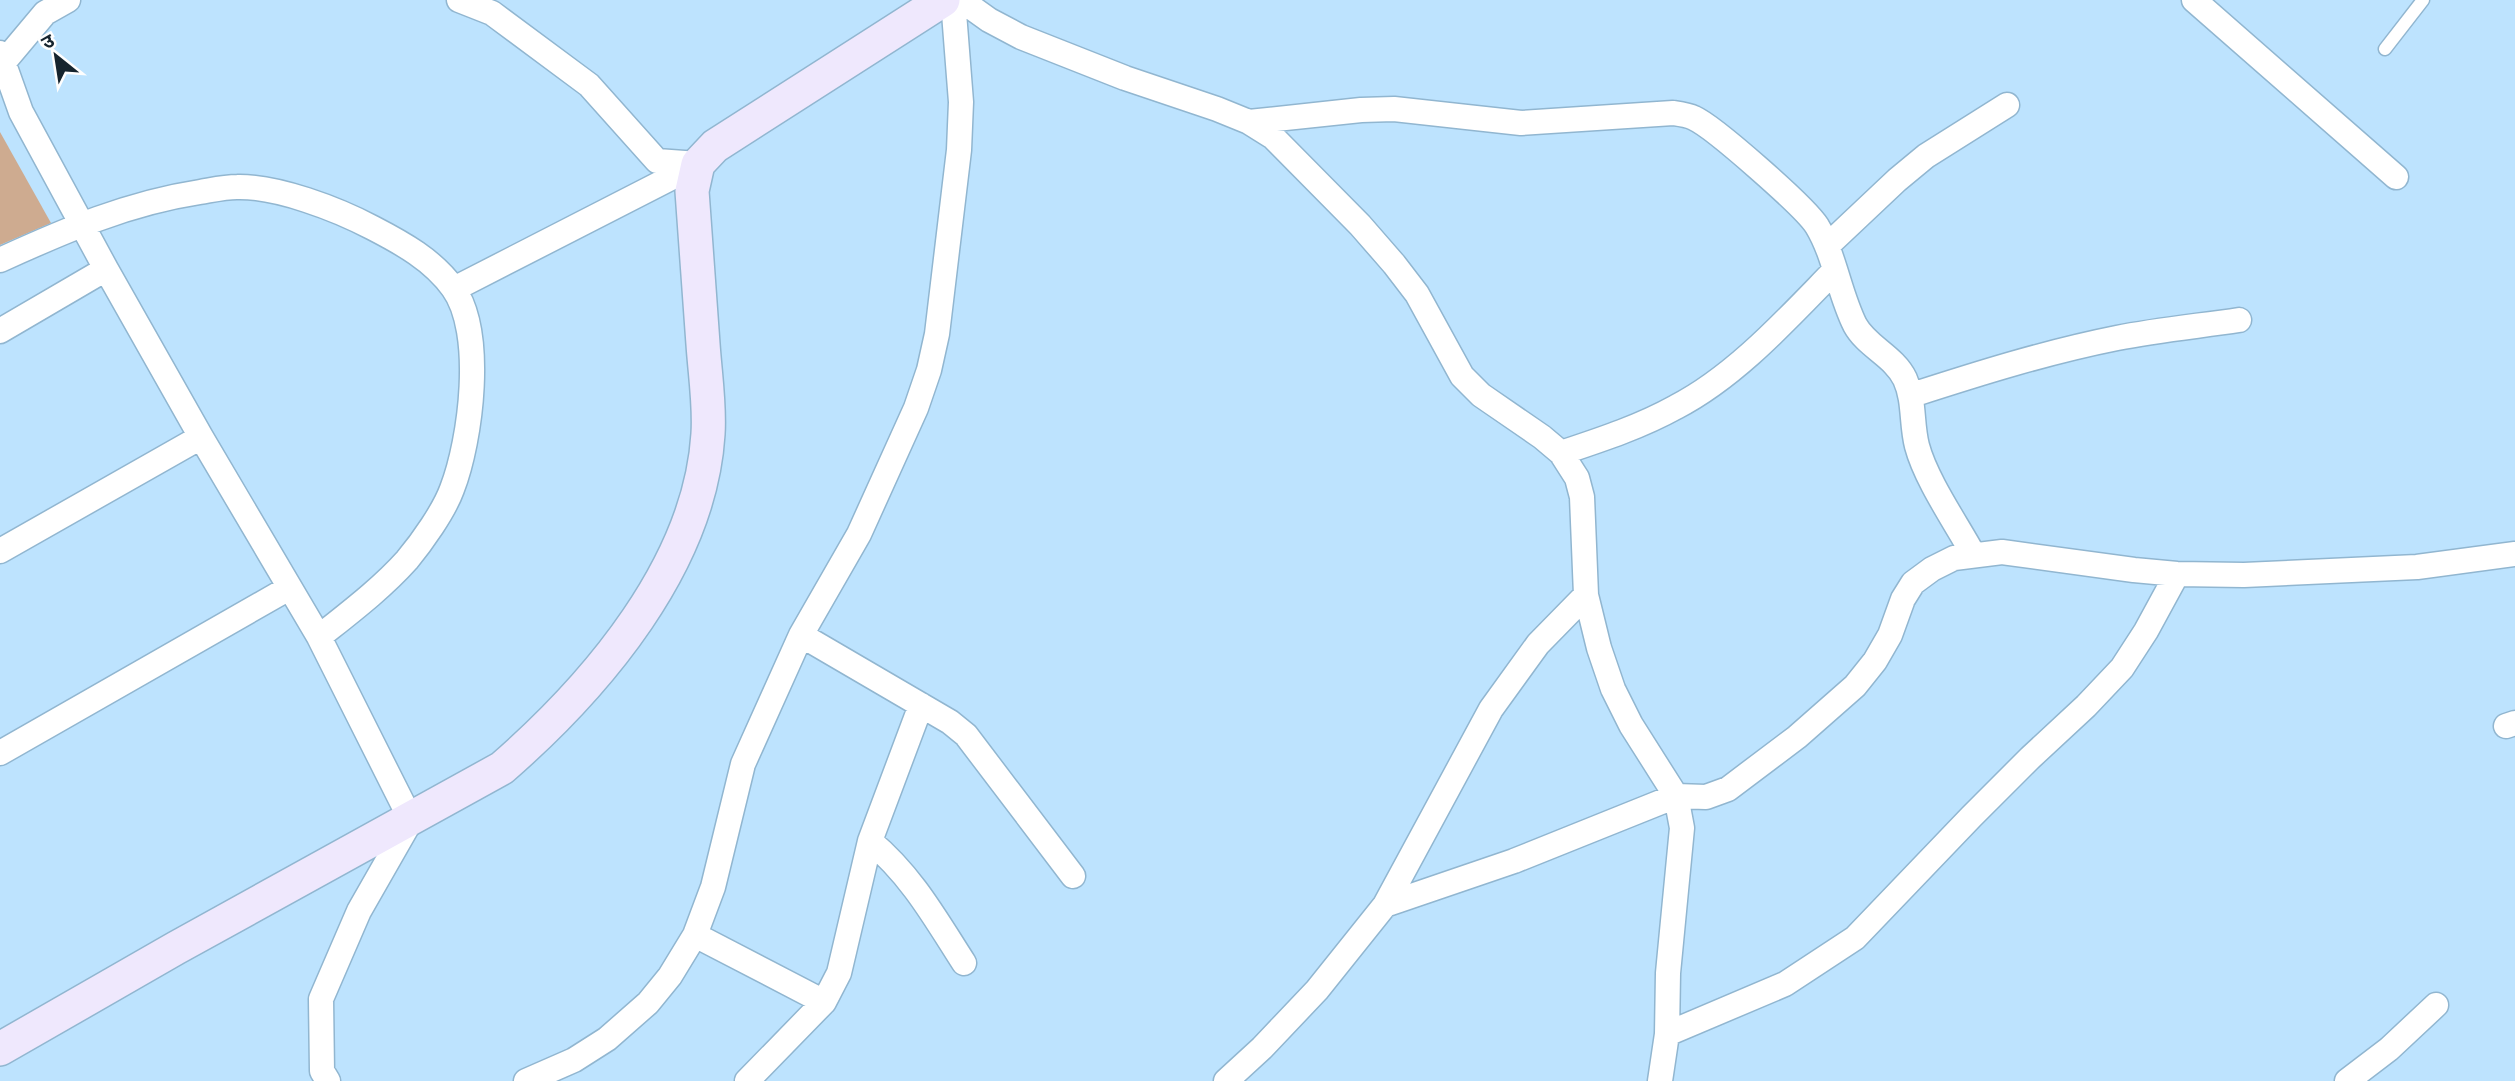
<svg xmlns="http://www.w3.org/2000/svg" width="2515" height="1081" font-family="'PT Sans Narrow','Noto Sans Devanagari',sans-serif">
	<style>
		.building { fill: #ceab90 }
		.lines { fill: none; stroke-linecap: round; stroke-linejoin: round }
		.lane-casing { stroke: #91b6d0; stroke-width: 15 }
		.street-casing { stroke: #91b6d0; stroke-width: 27 }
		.secondary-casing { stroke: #91b6d0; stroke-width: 36 }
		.lane { stroke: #fff; stroke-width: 12 }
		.street { stroke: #fff; stroke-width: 24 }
		.secondary { stroke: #efe8fd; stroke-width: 33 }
	</style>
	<rect width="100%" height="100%" fill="#bde3fe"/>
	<path class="building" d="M0,132l51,91 -51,22z"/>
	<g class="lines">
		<defs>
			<path id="lane" d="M2385,49l38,-49"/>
			<path id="street" d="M459,0l33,13 97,72 68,76 41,3
				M961,0l28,20 32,17 104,41 92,31 32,13 24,15 87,88 34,39 23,30 45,82 19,19 61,42 19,16 16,25 5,19 4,98 13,53 14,41 18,36 45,71 6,32 -14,145 -1,61 -7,47
				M2194,0l202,177
				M0,53l21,59 85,157 95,168 118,200 92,183 -52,91 -38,88 1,72 6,10
				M3,63l42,-50 23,-13
				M1249,122l112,-12 33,-1 127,14 152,-10c7,1 15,2 21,5 20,9 111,89 123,108 18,30 22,67 38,99 12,22 39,31 50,54 10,22 6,44 12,67 9,34 39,77 56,108
				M1827,246l70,-66 29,-24 81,-51
				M0,260c66,-30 128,-57 200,-68 12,-2 25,-5 37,-5 40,-1 100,22 136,41 29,15 60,32 80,60 32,44 18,152 -1,201 -8,22 -30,53 -45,71 -26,29 -58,53 -88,77
				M454,289l244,-125
				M0,331l106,-62
				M1912,395c68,-22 135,-43 205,-57 40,-8 82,-12 122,-18
				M1561,453c39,-13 79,-26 115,-46 60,-31 112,-89 159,-137
				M0,551l201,-114
				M801,635l149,87 16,13 107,141
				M2506,726l9,-3
				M0,753l289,-165
				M870,841c42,35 65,77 94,122
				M1385,905l129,-44 162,-65 30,1 22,-8 69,-52 58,-51 20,-25 15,-26 13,-36 10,-16 19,-14 22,-11 48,-6 132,18 43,4 67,1 173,-8 98,-13
				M695,935l129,67
				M1667,1034l118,-50 70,-46 116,-121 59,-59 56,-52 36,-38 24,-37 31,-57
				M526,1081l48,-21 33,-21 41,-36 22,-27 25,-41 18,-48 30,-123 58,-129 58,-101 57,-126 13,-38 8,-36 22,-184 2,-48 -8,-102
				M747,1081l77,-79 15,-29 31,-132 51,-136
				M1226,1081l36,-33 55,-58 68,-85 106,-196 47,-65 48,-49
				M2347,1081l42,-32 47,-44"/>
			<path id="secondary" d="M0,1049l176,-101 326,-180c94,-82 198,-203 206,-334 2,-29 -3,-60 -5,-90 -4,-51 -7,-102 -11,-153l6,-27 17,-18 228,-146"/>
		</defs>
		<use href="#lane" class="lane-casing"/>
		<use href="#street" class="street-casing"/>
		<use href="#secondary" class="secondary-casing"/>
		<use href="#lane" class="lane"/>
		<use href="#street" class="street"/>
		<use href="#secondary" class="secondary"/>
	</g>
	<g transform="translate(56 56) rotate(330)" stroke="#fefefe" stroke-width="5" paint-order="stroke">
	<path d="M0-5L12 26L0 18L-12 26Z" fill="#15242e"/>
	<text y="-10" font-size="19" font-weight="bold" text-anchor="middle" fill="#15242e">उ</text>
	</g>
</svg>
